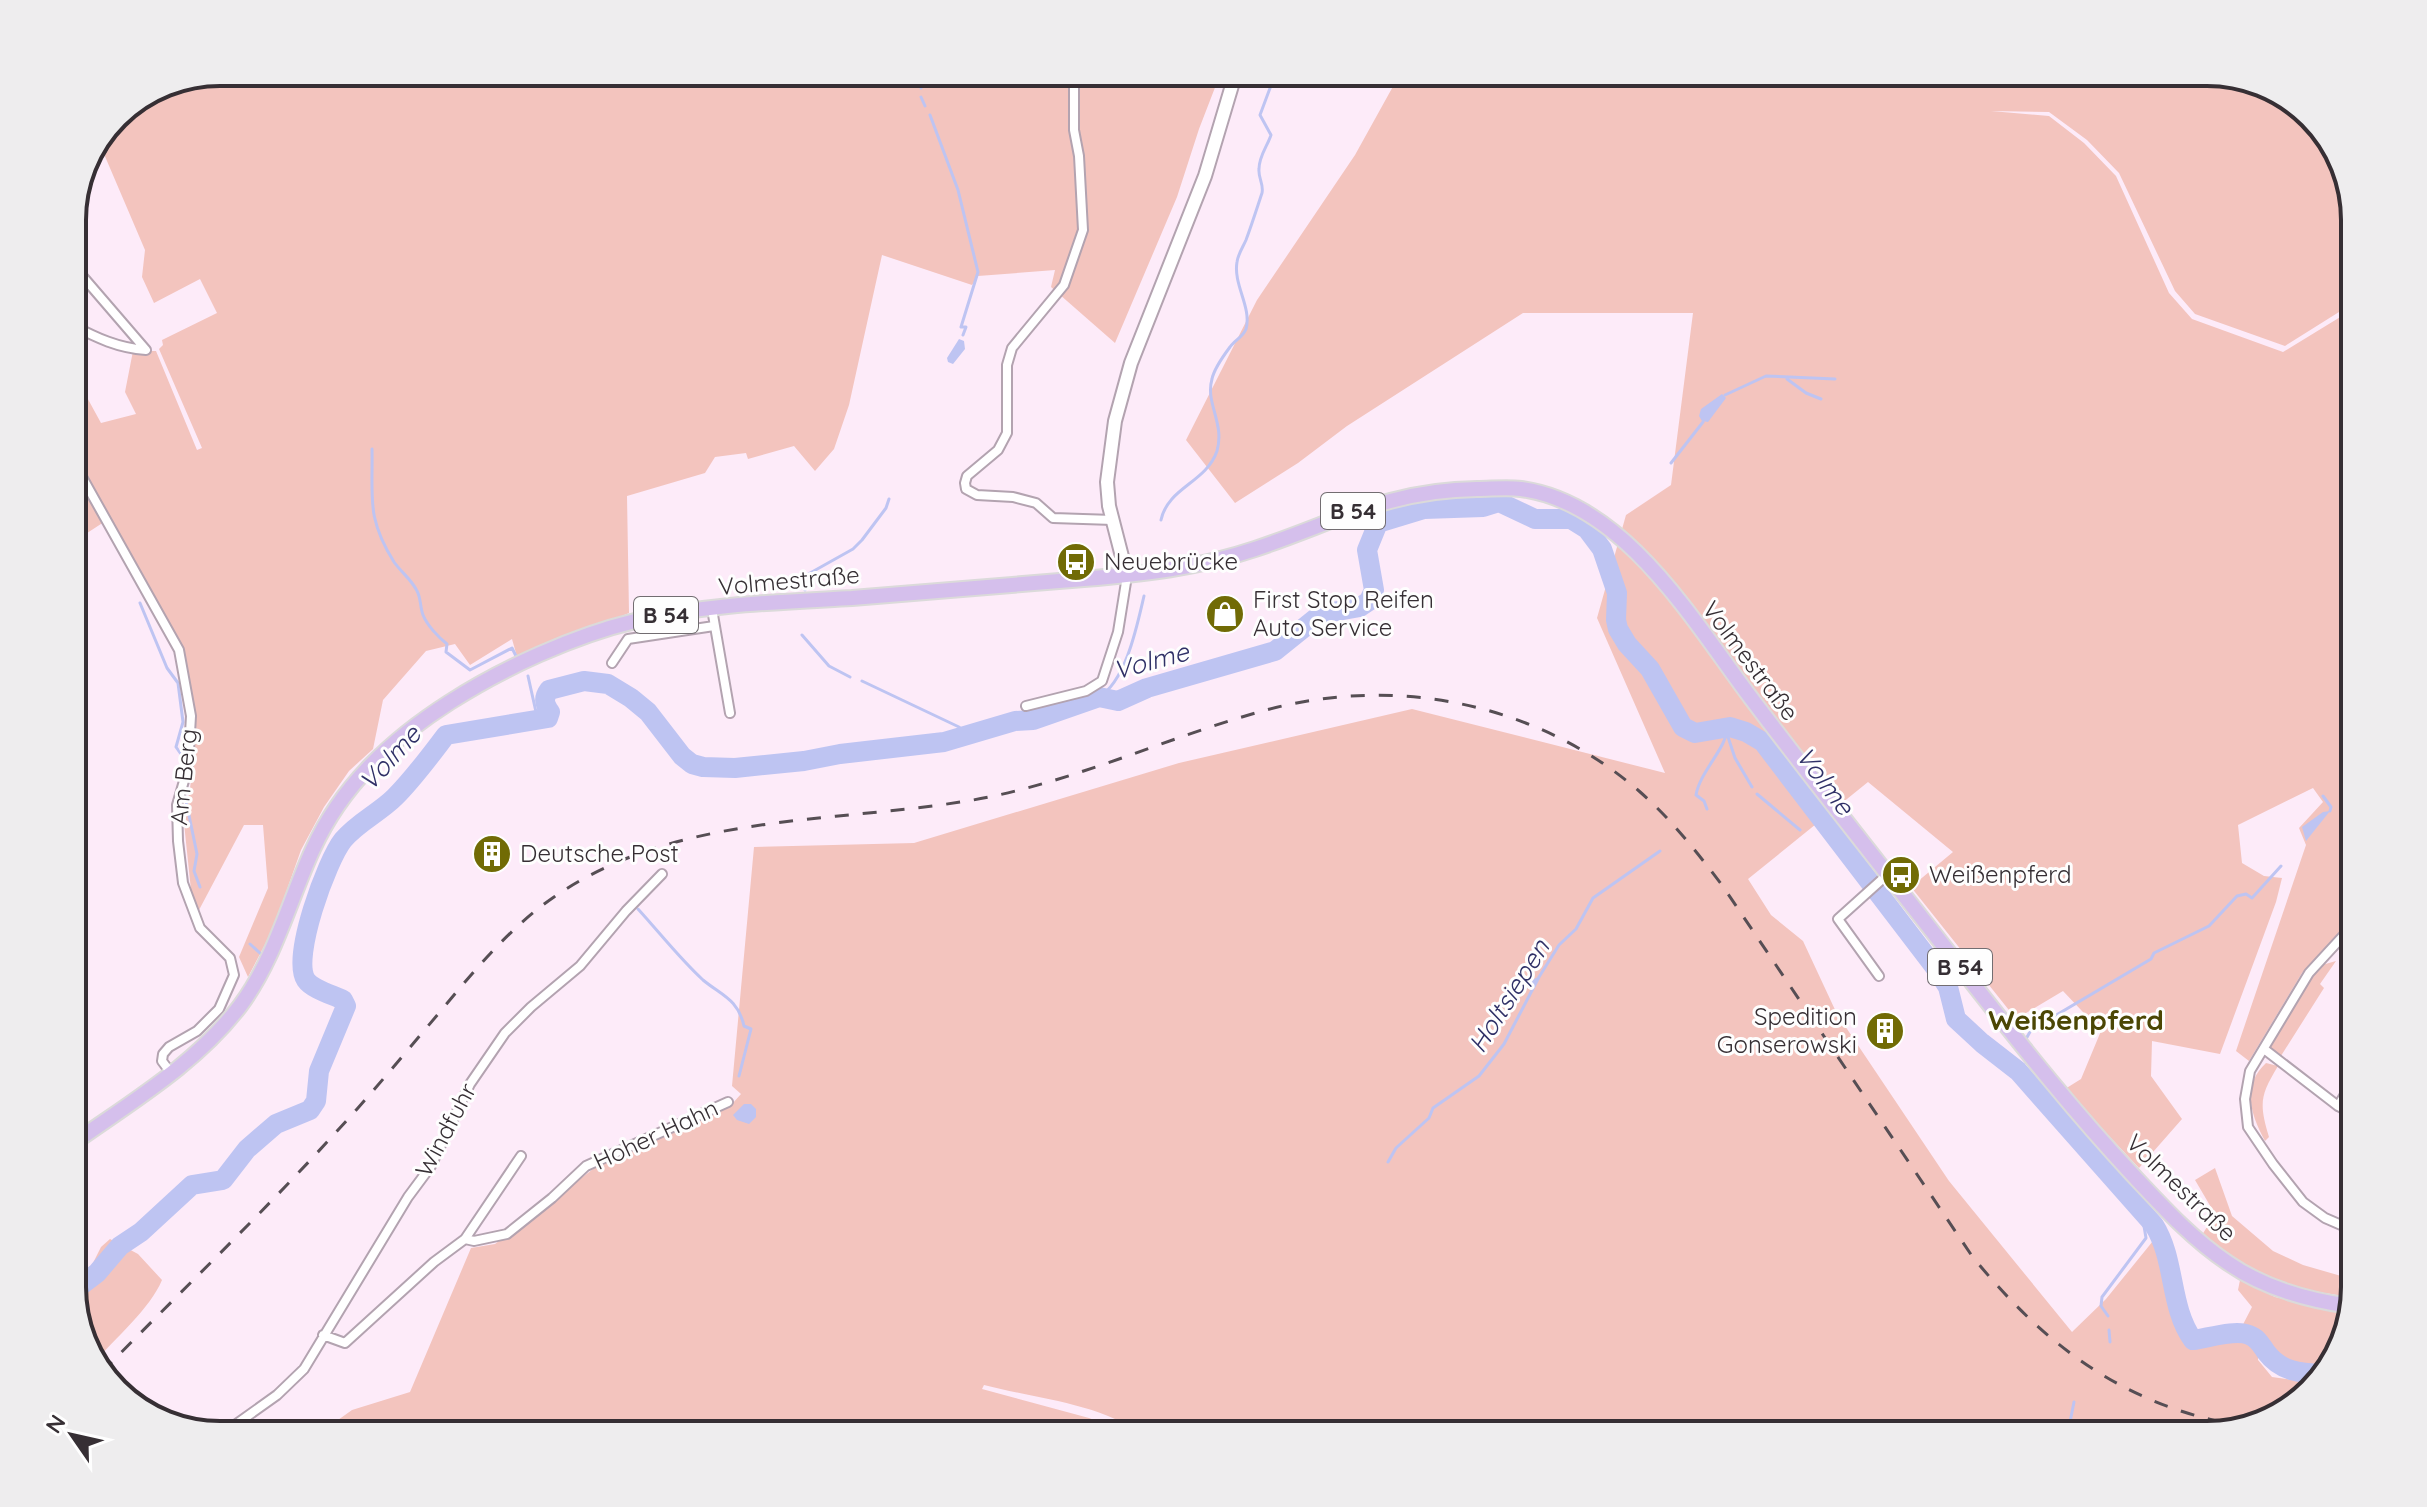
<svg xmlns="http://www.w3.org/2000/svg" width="2427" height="1507" font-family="Quicksand,sans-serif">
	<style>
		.green { fill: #f3c4be }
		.water { fill: #bec4f2 }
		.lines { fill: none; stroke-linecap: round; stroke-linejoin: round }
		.stream { stroke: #bec4f2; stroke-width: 3 }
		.river { stroke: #bec4f2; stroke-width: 20 }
		.street-casing { stroke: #b3a3b0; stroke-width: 12 }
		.secondary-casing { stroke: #b3a3b0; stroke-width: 16 }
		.primary-casing { stroke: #dbdada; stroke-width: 18 }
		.street { stroke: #fff; stroke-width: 8 }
		.secondary { stroke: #fff; stroke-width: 12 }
		.primary { stroke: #d5bfec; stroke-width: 14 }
		.rail { stroke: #564e54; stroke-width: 3; stroke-dasharray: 14 14; stroke-linecap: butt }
		.labels { text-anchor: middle; stroke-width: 6; stroke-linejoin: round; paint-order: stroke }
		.shield { fill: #fefefe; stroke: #726d71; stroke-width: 2 }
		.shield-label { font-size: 22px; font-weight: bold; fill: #362f34 }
		.poi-label { font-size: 24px; fill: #362f34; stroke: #fefefe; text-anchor: start }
		.street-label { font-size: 24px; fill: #362f34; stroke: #fefefe }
		.water-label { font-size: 26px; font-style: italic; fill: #2f3067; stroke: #fefefe }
		.quarter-label { font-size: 28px; font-weight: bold; fill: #4b4604; stroke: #fefefe }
		.rim { fill: none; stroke: #362f34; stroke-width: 4 }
	</style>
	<rect width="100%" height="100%" fill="#fdebf9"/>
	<path class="green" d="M274,72h947l-22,57 -22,68 -62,146 -64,-56 4,-17 -77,6 -6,9 -90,-30 -33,150 -15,44 -19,22 -21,-25 -46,13 -2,-6 -31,4 -10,16 -78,23 2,117 -111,47 -6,-21 -42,26 -15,-21 -29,7 -43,49 -10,49 -24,22 -25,36 -23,43 -28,79 -25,48 -9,-20 29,-69 -5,-63h-19l-45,85 -8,-20 -7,-67 10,-59v-48l-12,-69 -110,-198v-79l29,53 35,-9 -11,-22 8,-41h23l41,99 5,-2 -43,-99 4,-4 -1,-5 55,-27 -17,-34 -46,24 -12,-26 3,-27 -44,-103 15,-32 29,-19z
		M1401,72h806l75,20 53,53 20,65v92l-70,44 -90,-32 -20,-23 -56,-118 -32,-33 -38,-28 -58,-1 58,5 35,27 32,33 53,117 23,26 91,33 72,-44v607l-53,58 -53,88 -13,-10 70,-206 -7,-17 24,-26 -10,-14 -75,37 4,38 22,13 18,2 -6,24 -56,152 -68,-13 -1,35 31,43 -43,49 -74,-79 16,-10 20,-48 -38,-40 -47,28 -105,-132 42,-35 -85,-70 -120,97 23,36 32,26 34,73 112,167 123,151 34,-33 51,-63 12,16 9,18 4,42 7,19 12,12 35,-5 16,-31 -14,-17 2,-10 35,17 73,16 -13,49 -4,4 -4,-1 -1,-15 -2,22 -6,6 -24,-3 -36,-34v19l14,17 42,6 -32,32 -74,20h-1065c-44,-32 -106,-36 -159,-50l-2,4 107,29 42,17h-814l35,-25 58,-18 61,-144 24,-4 102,-78 135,-62 9,-10 -9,-8 22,-239 160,-4 265,-80 233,-54 253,64 -68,-155 29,-103 45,-30 22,-172h-170l-176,113 -49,37 -63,40 -49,-63 71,-140 98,-145z
		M72,469l32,53 -23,15 -9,-11z
		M2336,961l-16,23 4,4 -45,71 -13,-8 49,-84z
		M2266,1063l12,3c-18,30 -19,37 -9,71l-4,4c-14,-26 -24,-55 1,-78z
		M2215,1168l17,48 41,35 30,14 52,15 -3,18c-18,-4 -38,-6 -56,-11 -35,-11 -65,-30 -94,-52l13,-21 -20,-34z
		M110,1239l28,15 24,26c-12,29 -47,58 -68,83l-22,-66v-17l20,-15 9,-18z"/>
	<path class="water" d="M959,339l5,2 1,8 -12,15 -5,-2 -1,-4z
		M1722,394l4,4 -18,24 -6,-1 -3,-5 2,-7z
		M2330,811l-24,30 -4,-14 21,-15z
		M744,1104h7l5,5v8l-7,7 -12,-4 -4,-5z"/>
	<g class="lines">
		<path class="stream" d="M921,88l2,-16
			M921,97l4,9
			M930,115l28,75 20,82 -17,55h5l-3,8
			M1787,379l19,14 15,6
			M1725,395l41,-19 69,3
			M372,449c1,49 -6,68 22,113 7,10 18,18 23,29 4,7 3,16 6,24 4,10 15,22 24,29l-1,8 24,18 42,-22 4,8
			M1671,463l32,-41
			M1161,520c7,-33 45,-37 56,-69 8,-28 -12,-48 -5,-72 2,-10 12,-24 18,-32 5,-7 13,-10 16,-18 6,-22 -13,-44 -9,-67 1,-8 6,-15 9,-22 6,-16 11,-32 16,-47 2,-9 -4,-15 -3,-24 0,-13 8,-22 12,-34l-11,-20 16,-43
			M805,590l-2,-13 50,-28 9,-9 24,-32 3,-9
			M140,603l27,65 11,15 5,39 -7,25 7,10
			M802,635l27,31 21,11
			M528,676l10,45
			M862,681l97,46 7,8
			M1099,697c27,-16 38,-71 45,-101
			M1727,734l8,24 17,29
			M2350,775l5,-7
			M1757,794l43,36
			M185,796l12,58 -3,17 6,16
			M2323,796l8,11 -1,4
			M1707,809l-3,-8 -8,-6c4,-24 32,-48 31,-68
			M638,909c21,23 42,50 65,71 18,15 35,19 41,46l7,3 -12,47
			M250,944l11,10
			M1521,991l16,-12
			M2026,1039l5,-9 120,-71 3,-6 55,-27 28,-30 9,-2 6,4 29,-32
			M1997,1056l4,-4
			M1388,1162l8,-14 33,-30 4,-10 46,-32 25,-32 35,-67 20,-32 17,-16 17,-31 67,-47
			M2108,1316l-7,-10 1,-9 44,-59 -4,-24
			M2109,1330l1,12
			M2074,1402l-5,25 5,8"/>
		<path class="river" d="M72,1292l25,-19 23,-27 21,-14 51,-47 31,-5 24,-31 29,-25 34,-14 6,-9 3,-30 27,-65 -3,-6c-10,-5 -31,-11 -37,-20 -15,-22 21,-120 37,-140 15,-18 36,-27 52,-43 19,-19 35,-41 51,-62l102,-17 2,-6c-6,-8 -7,-14 -1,-22l35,-9 24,3 23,14 17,14 34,44 10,8 11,3 32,1 69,-7 36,-7 104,-12 71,-21 18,-1 66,-23 19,4 29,-13 128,-37 46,-37 39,-7 9,-6 5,-11 -7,-40 11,-27 46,-14 59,-2 16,-5 36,17h36l16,10 15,20 15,44 -1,27 2,9 9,15 23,25 33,58 12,6 35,-6 16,5 17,10 174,228 11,17 8,32 26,24 36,28 136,154c22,35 15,82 39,115 15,-2 43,-11 56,-5 9,3 12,10 17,17 15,20 34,21 57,22"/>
		<defs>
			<path id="street" d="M1074,72v58l5,26 4,74 -19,55 -52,63 -5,17v68l-9,17 -31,26 -2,7 1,6 11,6 36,2 23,6 17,15 60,2
				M72,264l74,86c-28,-2 -49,-12 -74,-25
				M72,459l107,191 12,66 -3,51 -11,38 1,36 5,42 17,45 30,30 4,17 -15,34 -22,22 -28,16 -6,7 -1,7 9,12
				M712,609l18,104
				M612,663l16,-24 86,-13
				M1026,706l60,-15 16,-10 16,-49 9,-56
				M2355,923l-46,50 -59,98 -5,28 3,28 25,37 30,38 22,16 30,13
				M1879,976l-41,-57 50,-45
				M2264,1049l74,57 17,9
				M2338,1106l17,-28
				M465,1239l56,-83
				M323,1335l22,8 89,-81 31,-23 9,2 33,-7 45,-36 34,-32 142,-64
				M221,1435l56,-40 27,-26 104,-172 23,-31 39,-82 35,-51 26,-26 49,-41 46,-55 36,-37"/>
			<path id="secondary" d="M1127,576l-18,-70 -2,-24 8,-61 16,-58 74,-187 31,-104"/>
			<path id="primary" d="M72,1144c59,-42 124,-80 168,-138 35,-47 49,-105 73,-157 29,-64 79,-110 137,-147 53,-34 123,-66 185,-81 71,-17 145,-19 217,-23 77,-6 154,-13 232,-19 58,-5 115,-11 171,-30 81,-27 133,-59 222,-60 14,0 30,-2 44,0 104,14 172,132 230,209 73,97 149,191 223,287 51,65 102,129 158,189 30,32 60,65 96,89 36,25 79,37 122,43"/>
		</defs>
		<use href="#street" class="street-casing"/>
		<use href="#secondary" class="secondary-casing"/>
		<use href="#primary" class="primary-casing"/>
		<use href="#street" class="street"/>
		<use href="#secondary" class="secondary"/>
		<use href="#primary" class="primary"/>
		<path class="rail" d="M102,1372c79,-81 161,-159 236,-242 35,-38 68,-78 101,-117 35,-42 70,-85 115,-116 123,-85 278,-73 419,-97 98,-17 190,-61 286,-88 131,-38 276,-11 380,79 32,28 57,60 83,94l250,371c74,91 153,150 270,170"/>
	</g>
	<defs>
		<symbol id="bus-disc" viewBox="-11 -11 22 22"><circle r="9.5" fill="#716b05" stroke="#fefefe"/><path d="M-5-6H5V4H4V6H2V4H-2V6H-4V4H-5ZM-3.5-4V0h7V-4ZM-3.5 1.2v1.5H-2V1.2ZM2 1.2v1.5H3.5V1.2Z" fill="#fff"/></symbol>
		<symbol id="shop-disc" viewBox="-11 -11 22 22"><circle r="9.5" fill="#716b05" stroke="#fefefe"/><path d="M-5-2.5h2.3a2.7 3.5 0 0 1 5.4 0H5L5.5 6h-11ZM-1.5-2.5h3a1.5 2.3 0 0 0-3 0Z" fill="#fff"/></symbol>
		<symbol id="building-disc" viewBox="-11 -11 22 22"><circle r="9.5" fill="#716b05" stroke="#fefefe"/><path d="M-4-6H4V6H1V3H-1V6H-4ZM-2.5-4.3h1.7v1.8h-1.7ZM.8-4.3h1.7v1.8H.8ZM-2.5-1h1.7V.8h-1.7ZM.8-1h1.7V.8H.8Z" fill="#fff"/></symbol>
	</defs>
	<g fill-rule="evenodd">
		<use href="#bus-disc" x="1054" y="540" width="44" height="44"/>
		<use href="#shop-disc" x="1203" y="592" width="44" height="44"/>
		<use href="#building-disc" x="470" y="832" width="44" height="44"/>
		<use href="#bus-disc" x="1879" y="853" width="44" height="44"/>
		<use href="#building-disc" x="1863" y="1009" width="44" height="44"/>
	</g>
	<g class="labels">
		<g class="shield">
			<rect x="1321" y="493" width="64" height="36" rx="6"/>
			<rect x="634" y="597" width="64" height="36" rx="6"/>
			<rect x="1928" y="949" width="64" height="36" rx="6"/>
		</g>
		<g class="shield-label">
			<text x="1353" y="519">B 54</text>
			<text x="666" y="623">B 54</text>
			<text x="1960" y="975">B 54</text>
		</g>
		<g class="poi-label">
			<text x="1104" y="570">Neuebrücke</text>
			<text x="1253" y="608">First Stop Reifen<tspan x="1253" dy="28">Auto Service</tspan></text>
			<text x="520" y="862">Deutsche Post</text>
			<text x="1929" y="883">Weißenpferd</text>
			<text x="1857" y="1025" text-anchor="end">Spedition<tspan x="1857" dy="28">Gonserowski</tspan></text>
		</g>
		<g class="street-label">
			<text transform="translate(789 581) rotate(-5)" y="8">Volmestraße</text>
			<text transform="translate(1750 661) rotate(53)" y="8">Volmestraße</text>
			<text transform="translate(184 777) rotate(-84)" y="8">Am Berg</text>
			<text transform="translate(446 1130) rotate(-62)" y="8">Windfuhr</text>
			<text transform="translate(656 1135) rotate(-25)" y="8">Hoher Hahn</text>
			<text transform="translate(2181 1188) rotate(44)" y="8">Volmestraße</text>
		</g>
		<g class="water-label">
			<text transform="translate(1151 661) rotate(-15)" y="9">Volme</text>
			<text transform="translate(390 758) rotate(-48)" y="9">Volme</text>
			<text transform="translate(1825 781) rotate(53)" y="9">Volme</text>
			<text transform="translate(1509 996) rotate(-58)" y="9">Holtsiepen</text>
		</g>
		<g class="quarter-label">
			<text x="2076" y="1030">Weißenpferd</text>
		</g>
	</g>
	<path d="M0 0H2427V1507H0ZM220 86H2207A134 134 0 0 1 2341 220V1287A134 134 0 0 1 2207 1421H220A134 134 0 0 1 86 1287V220A134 134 0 0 1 220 86Z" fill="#eeedee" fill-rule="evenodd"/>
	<path class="rim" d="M220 86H2207A134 134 0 0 1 2341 220V1287A134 134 0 0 1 2207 1421H220A134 134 0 0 1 86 1287V220A134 134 0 0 1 220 86Z"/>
	<g transform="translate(72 1435) rotate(304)" stroke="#fefefe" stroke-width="6" paint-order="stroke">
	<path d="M0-6L14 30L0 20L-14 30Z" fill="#362f34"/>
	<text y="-12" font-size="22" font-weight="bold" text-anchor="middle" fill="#362f34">N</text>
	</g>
</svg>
